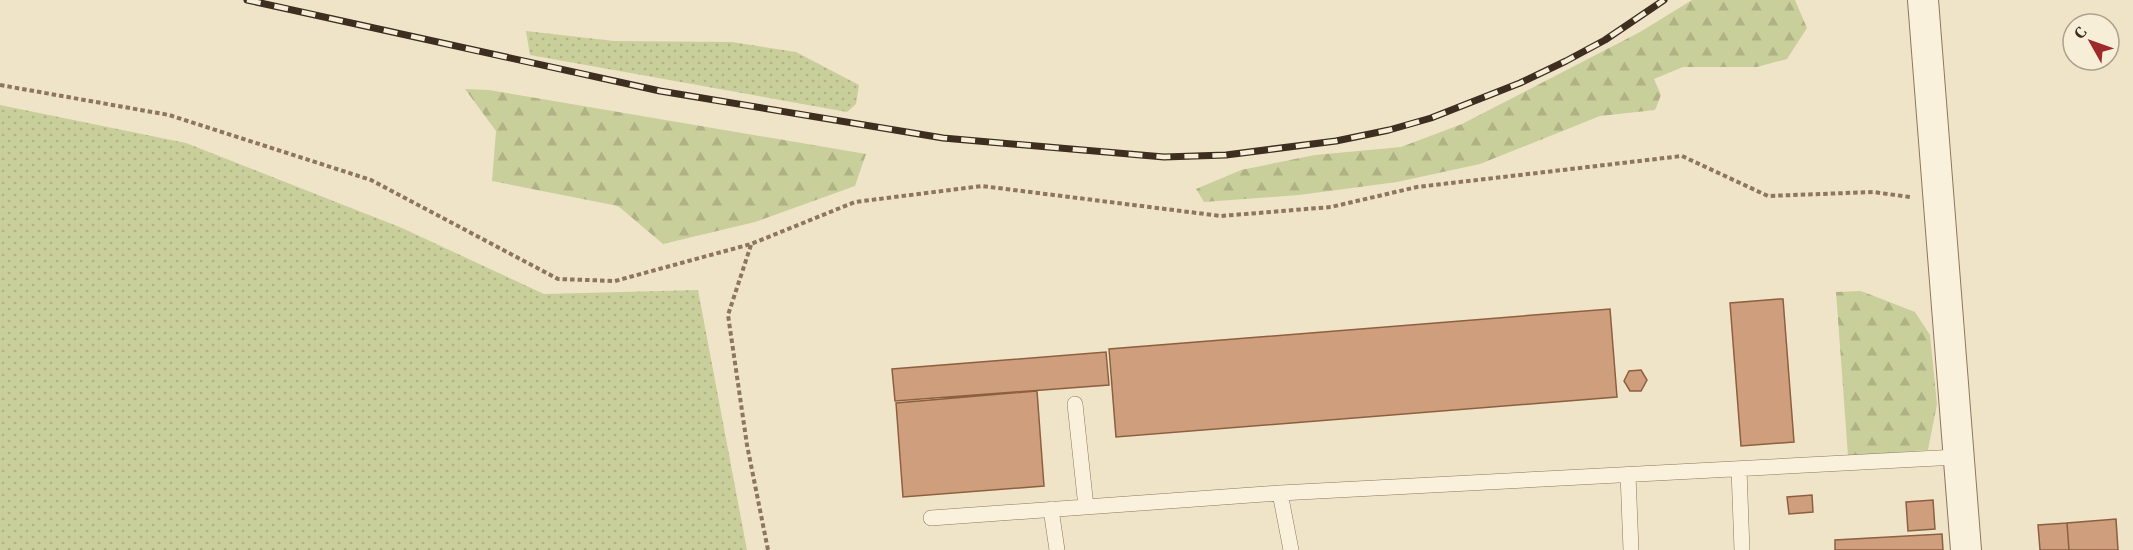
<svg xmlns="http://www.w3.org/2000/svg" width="2133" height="550" font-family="'Source Serif 4',serif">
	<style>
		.grass { fill: url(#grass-dots) }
		.forest { fill: url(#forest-firs) }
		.building { fill: #cf9f7d; stroke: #8d5f41; stroke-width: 1.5 }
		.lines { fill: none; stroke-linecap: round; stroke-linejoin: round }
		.lane-casing { stroke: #8d765c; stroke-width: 16 }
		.street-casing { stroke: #8d765c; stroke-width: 32 }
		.path { stroke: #8d765c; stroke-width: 4; stroke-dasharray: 4.5 3; stroke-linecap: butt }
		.lane { stroke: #faf1dc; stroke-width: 15 }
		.street { stroke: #faf1dc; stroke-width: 30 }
		.rail-casing { stroke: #3d2e20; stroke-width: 7 }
		.rail { stroke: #f7eed8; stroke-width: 4.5; stroke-dasharray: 14; stroke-linecap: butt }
	</style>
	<defs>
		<pattern id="grass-dots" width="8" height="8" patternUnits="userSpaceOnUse" patternTransform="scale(1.5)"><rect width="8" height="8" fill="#c9cf9b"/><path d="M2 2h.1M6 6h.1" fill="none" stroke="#aeb285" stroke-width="1.8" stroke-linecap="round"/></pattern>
		<pattern id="forest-firs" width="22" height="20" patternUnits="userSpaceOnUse" patternTransform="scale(1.5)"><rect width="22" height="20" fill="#c9cf9b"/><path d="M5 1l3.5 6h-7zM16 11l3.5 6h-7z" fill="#aeb285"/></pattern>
	</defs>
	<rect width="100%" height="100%" fill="#f0e4c8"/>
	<path class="grass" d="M526,31l88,10 118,1 64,10 63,33 -3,19 -9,8 -317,-57z
		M0,105l186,38 216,85 142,66 154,-4 49,260h-747z"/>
	<path class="forest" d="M1692,0h103l12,28 -20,31 -30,8h-74l-29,12 7,16 -6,15 -55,6 -120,48 -83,18 -98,13 -95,7 -8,-13 45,-19 74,-15 86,-8 61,-23 178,-92z
		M465,89l24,1 377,64 -11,32 -100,36 -92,22 -45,-38 -126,-25 4,-50z
		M1861,291l54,21 15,23 7,69 -9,46 -80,6 -12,-164z"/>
	<path class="building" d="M1779,299h4l11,143 -53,4 -11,-143z
		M1610,309l7,88 -501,40 -7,-88z
		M1106,352l3,33 -214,16 -3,-32z
		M1641,370l6,10 -6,11h-11l-6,-10 5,-10z
		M1037,391l7,95 -141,11 -7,-94z
		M1812,495l1,17 -24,2 -2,-17z
		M1933,500l2,29 -27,2 -2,-29z
		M2116,519l2,31h-49l-2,-27z
		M2067,523l2,27h-29l-2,-25z
		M1942,534l1,16h-108v-10z"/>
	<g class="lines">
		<defs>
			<path id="lane" d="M1075,404l11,103
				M1739,469l3,81
				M1628,474l3,76
				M1280,493l11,57
				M1051,509l6,41
				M931,518l349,-25 677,-36"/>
			<path id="street" d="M1923,0l43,550"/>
		</defs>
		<use href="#lane" class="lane-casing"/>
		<use href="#street" class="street-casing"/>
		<path class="path" d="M0,85l169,30 202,65 187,99 57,2 136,-37 104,-42 127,-16 239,30 110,-9 86,-20 265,-31 86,40 105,-4 37,5
			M751,245l-23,70 19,130 21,105"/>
		<use href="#lane" class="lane"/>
		<use href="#street" class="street"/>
		<defs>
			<path id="rail" d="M247,0l413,91 283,47 221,19 62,-2 110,-14 53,-11 42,-12 89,-35 46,-22 39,-21 59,-40"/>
		</defs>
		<use href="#rail" class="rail-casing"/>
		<use href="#rail" class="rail"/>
	</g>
	<g transform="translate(2091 42) rotate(310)"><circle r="28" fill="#f7eed8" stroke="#ada18e" stroke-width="1.5"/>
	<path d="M0-4.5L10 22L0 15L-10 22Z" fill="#9e2a2b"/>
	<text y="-9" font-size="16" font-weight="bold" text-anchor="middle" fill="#3d2e20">С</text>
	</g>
</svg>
